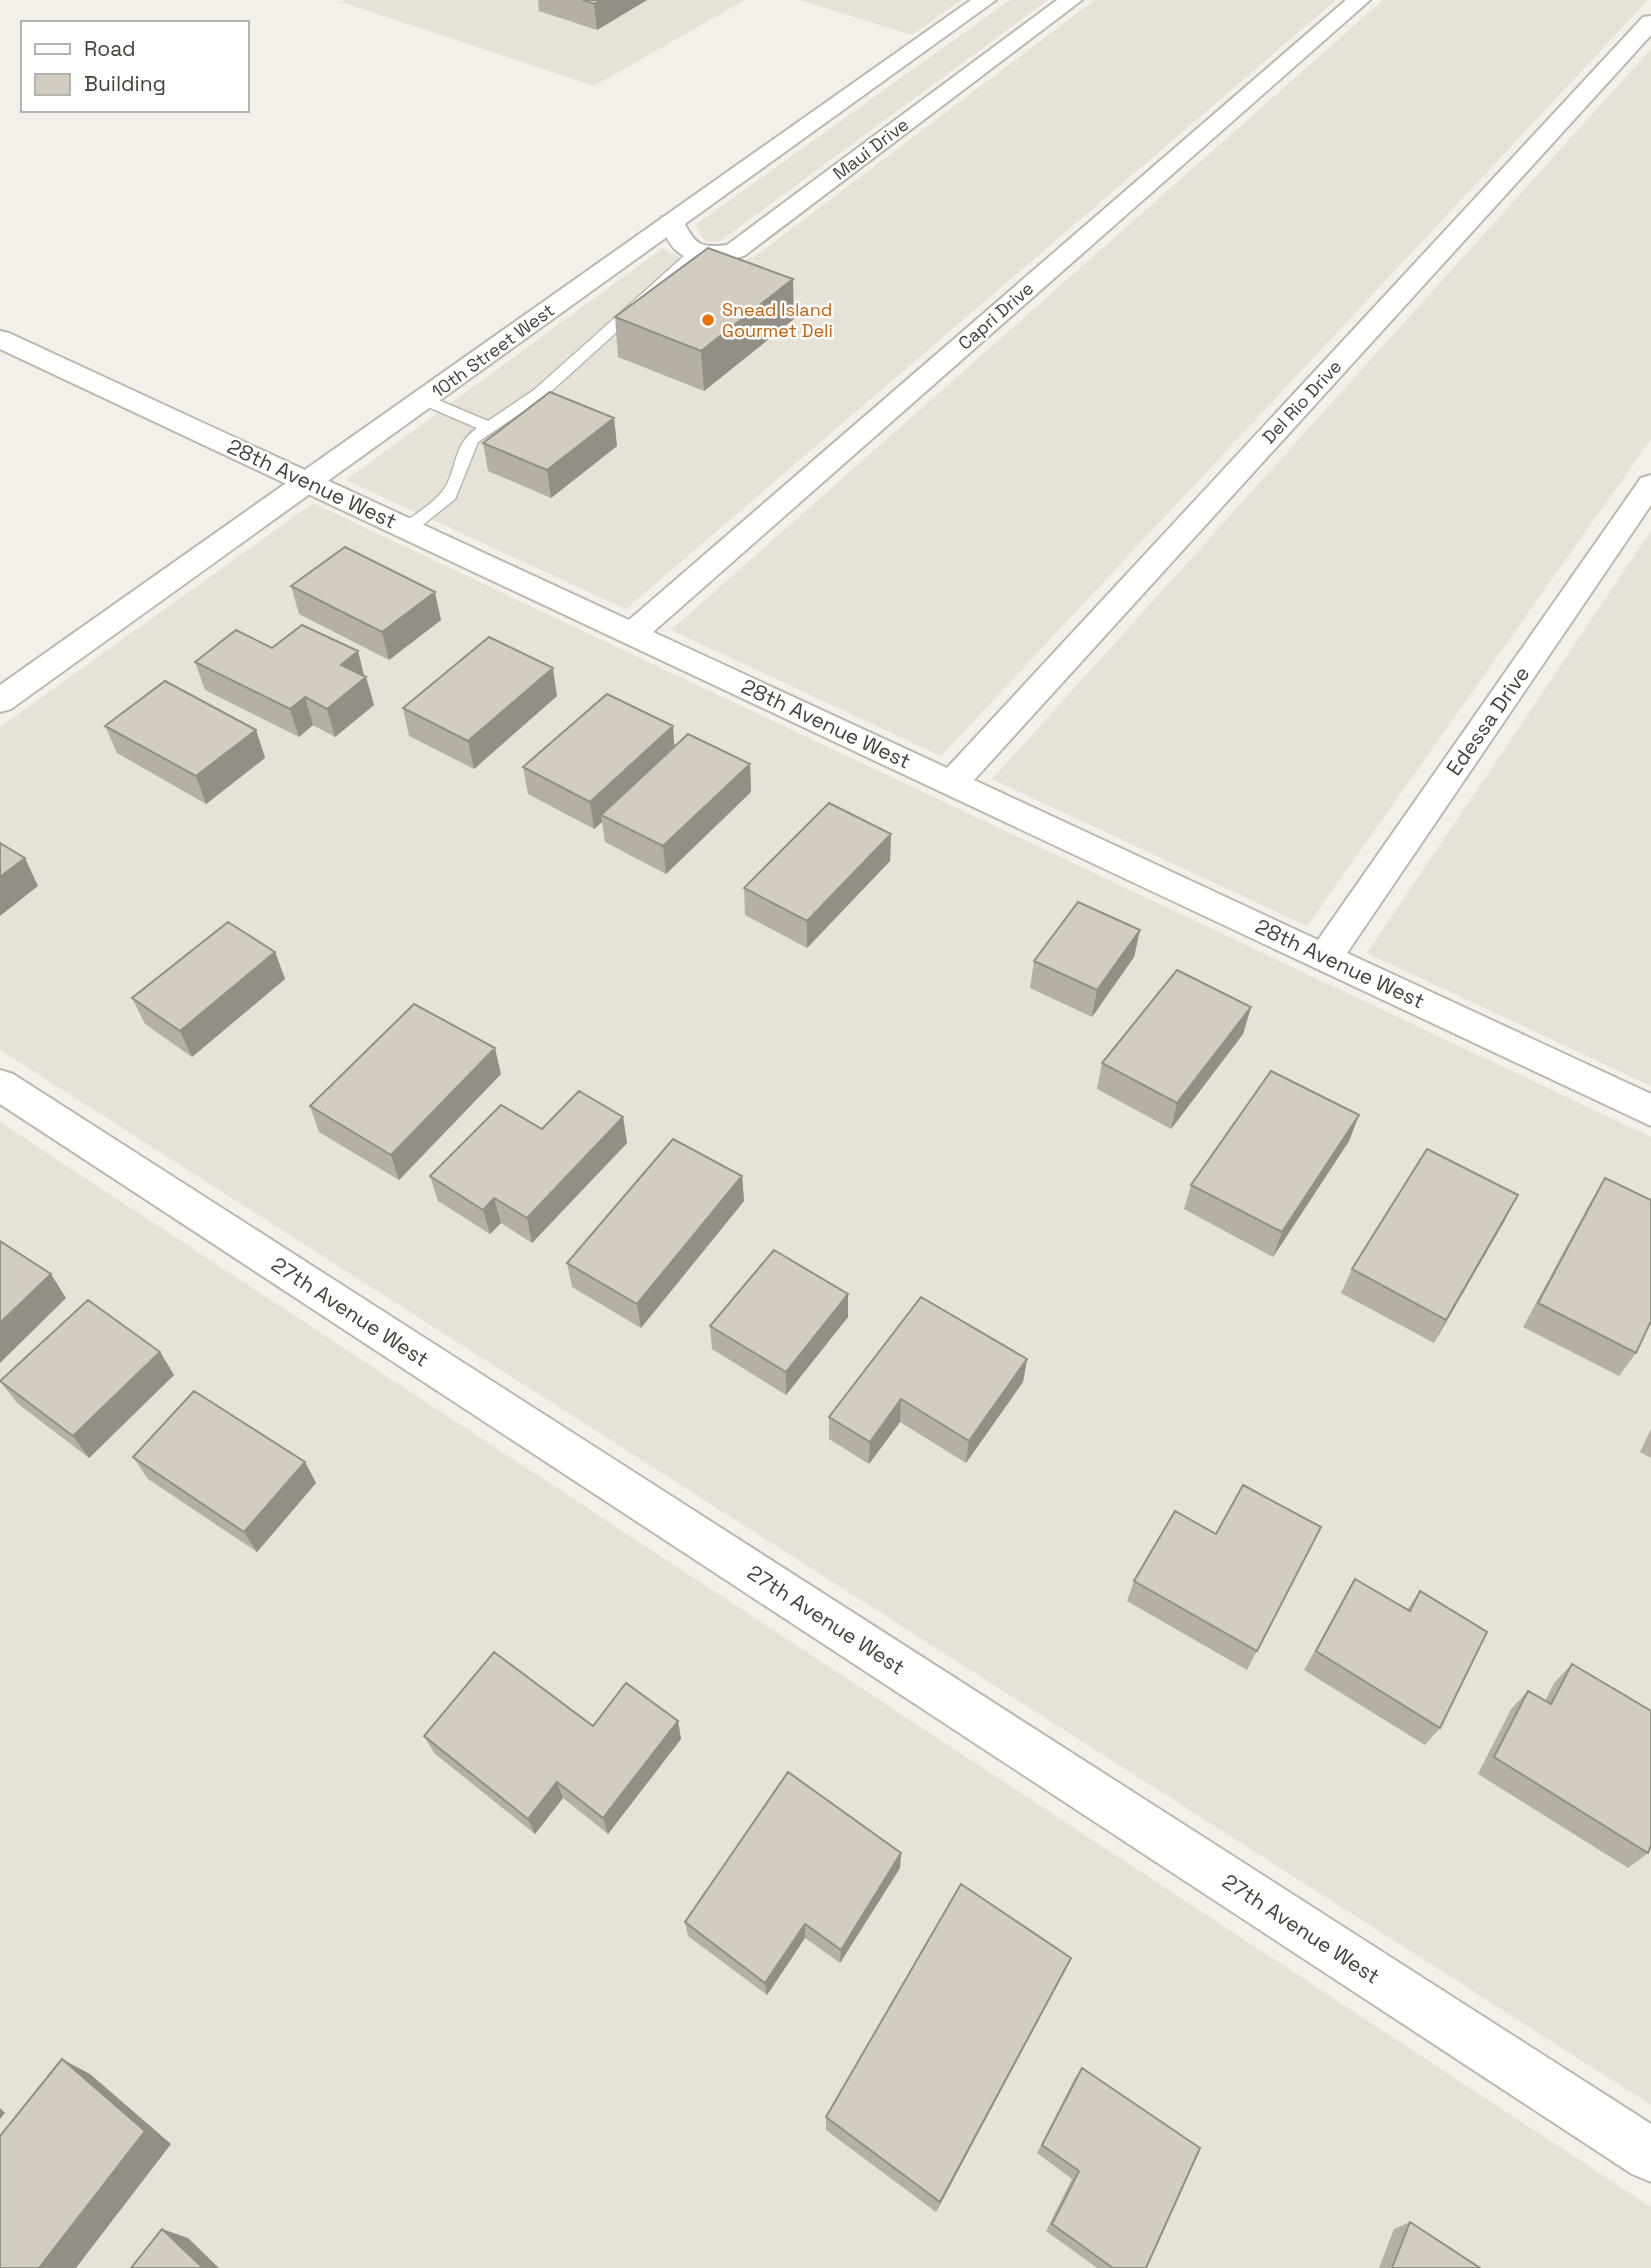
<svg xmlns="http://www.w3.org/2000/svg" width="1651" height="2268" font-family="'Space Grotesk',sans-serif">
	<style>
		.residential { fill: #e6e2d8 }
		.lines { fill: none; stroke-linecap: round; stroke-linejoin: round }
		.service-casing { stroke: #bdb8ad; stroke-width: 3 }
		.minor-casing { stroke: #bdb8ad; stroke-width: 4 }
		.tertiary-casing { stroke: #bdb8ad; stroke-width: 4 }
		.service { fill: #fff; fill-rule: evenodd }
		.minor { fill: #fff; fill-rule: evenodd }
		.tertiary { fill: #fff; fill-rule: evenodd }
		.wall { fill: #b5afa5 }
		.shaded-wall { fill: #948f86 }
		.building { fill: #d3ccc0; stroke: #948f86; stroke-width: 2 }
		.food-dot { fill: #e8710a; stroke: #fff; stroke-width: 2.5 }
		.labels { text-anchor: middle; stroke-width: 5; stroke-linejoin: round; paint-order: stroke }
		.far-street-label { font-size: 18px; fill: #464139; stroke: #fff }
		.far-food-label { font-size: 18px; fill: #c56008; stroke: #fff; text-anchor: start }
		.street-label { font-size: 21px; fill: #464139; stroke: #fff }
	</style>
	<rect width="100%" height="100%" fill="#f3f0ea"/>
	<path class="residential" d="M346,0h399l-151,86 -253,-84z
		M800,0h161l-49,35z
		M1010,0h38l-329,242 -14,-1 -10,-16z
		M1095,0h241l-710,609 -280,-129 317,-232 21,12 43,5 27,-8z
		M1383,0h265l-707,756 -270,-126z
		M1651,49v390l-344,487 -315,-147z
		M313,503l1338,634v968l-1651,-1055v-323z
		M1651,531v555l-284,-133z
		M0,1122l1651,1085v61h-1651z"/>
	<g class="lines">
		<defs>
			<path id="service" d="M698,247l5,1v6l-157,142 -68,46 -23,57 -41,33h-12l-3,-4 3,-4c12,-9 29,-19 39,-31 18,-21 9,-46 36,-65l-58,-25v-6h12l57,24 46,-31 159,-142z"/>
			<path id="minor" d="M1057,0h25l-338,256c-20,5 -50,11 -67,-5 -9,-7 -12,-19 -18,-29l3,-5h18c16,24 14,32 47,28z
				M1346,0h24l-717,632 294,136 696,-751 8,-1v19l-677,745 344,160 323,-462 10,-3v30l-304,448 304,141v32l-1651,-777v-18l9,2 620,287z
				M0,1070l13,4 1638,1050v58l-19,-8 -1632,-1070z"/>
			<path id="tertiary" d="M971,0h25l-985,709 -11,3v-27z"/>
		</defs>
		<use href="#service" class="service-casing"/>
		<use href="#minor" class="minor-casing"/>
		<use href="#tertiary" class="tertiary-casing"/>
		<use href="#service" class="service"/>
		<use href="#minor" class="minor"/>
		<use href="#tertiary" class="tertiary"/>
	</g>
	<path class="wall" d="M538,0h109l-50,30 -58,-19z
		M615,317l179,2 -90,72 -86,-34z
		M614,418l3,28 -66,52 -63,-27 -5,-28z
		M291,586l150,34 -52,40 -90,-46z
		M272,648l94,29 8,28 -39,32 -22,-12 -14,12 -94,-47 -10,-28z
		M557,696l-83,73 -65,-33 -6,-28z
		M105,726l151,4 9,28 -59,46 -89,-51z
		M675,747l75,17 1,28 -85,82 -61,-32 -3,-20 -8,7 -66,-35 -5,-27z
		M891,834l-1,27 -83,87 -62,-33 -1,-27z
		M1140,930l-6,27 -42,60 -62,-29 4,-27z
		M275,952l10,27 -93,78 -47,-33 -13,-26z
		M1251,1007l-8,27 -72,95 -74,-40 5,-26z
		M501,1074l-102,106 -80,-48 -9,-26z
		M1359,1115l-10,26 -76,116 -89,-48 7,-24z
		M623,1117l4,26 -95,100 -31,-20 -11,11 -52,-33 -8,-25 112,-47z
		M742,1176l2,25 -103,127 -69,-41 -5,-24z
		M1605,1178l31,175 -17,23 -96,-49 67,-124z
		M1505,1220l-71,123 -93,-50 11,-24z
		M848,1317l-62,78 -74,-46 -2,-23z
		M160,1352l14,23 -85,83 -72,-55 -17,-22z
		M1027,1359l-4,23 -57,81 -66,-41 -31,42 -40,-25v-22z
		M1651,1429v29l-11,-6z
		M133,1457l172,5 11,21 -59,69 -109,-73z
		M1321,1527l-74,143 -120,-69 7,-20 82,-47z
		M1355,1579l52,31 13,-19 20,137 -15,17 -121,-75z
		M1572,1664l76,189 -20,15 -150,-94 33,-65 17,-18 17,10 9,-18z
		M678,1721l3,18 -73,95 -45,-36 -28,36 -101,-81 -10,-17z
		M901,1853l-1,15 -60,95 -35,-25 -38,57 -79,-59 -3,-14z
		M1071,1958l-135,254 -110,-82v-13z
		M1082,2068l64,200h-49l-51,-37 26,-52 -35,-26 38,-75z
		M1410,2222l70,46h-101l15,-39z"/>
	<path class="shaded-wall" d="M601,0h46l-50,30 -3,-26z
		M793,279l1,40 -90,72 -3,-40z
		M614,418l3,28 -66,52 -4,-28z
		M435,592l6,28 -52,40 -7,-28z
		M358,651l7,28 1,-2 8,28 -39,32 -8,-28 14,-44z
		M553,668l4,28 -83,73 -6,-28z
		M305,697l8,28 -14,12 -9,-28z
		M673,726l2,28 -74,61 1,7 -8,7 -4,-27z
		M256,730l9,28 -59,46 -10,-28z
		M750,764l1,28 -85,82 -3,-28z
		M891,834l-1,27 -83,87v-27z
		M25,858l13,28 -38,30v-39z
		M1140,930l-6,27 -42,60 5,-27z
		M275,952l10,27 -93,78 -12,-26z
		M1251,1007l-8,27 -72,95 6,-26z
		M495,1048l6,26 -102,106 -8,-25z
		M1359,1115l-10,26 -76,116 9,-25z
		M623,1117l4,26 -95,100 -5,-25z
		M742,1176l2,25 -103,127 -4,-24z
		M1518,1195l-13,25 -71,123 12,-23z
		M494,1198l7,25 -11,11 -7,-24z
		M51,1274l15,24 -66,65v-40z
		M848,1294v23l-62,78v-23z
		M160,1352l14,23 -85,83 -16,-22z
		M1027,1359l-4,23 -57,81 3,-22z
		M901,1399l-1,23 -31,42 1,-22z
		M305,1462l11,21 -59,69 -13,-20z
		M678,1721l3,18 -73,95 -5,-16z
		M557,1782l6,16 -28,36 -7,-15z
		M901,1853l-1,15 -60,95 1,-13z
		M805,1924v14l-38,57 -2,-12z
		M1071,1958l-9,18 -126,236 4,-10z
		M62,2059l28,15 81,70 -95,124h-37z
		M0,2108l5,5 -5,6z
		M162,2229l26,9 31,30h-16z"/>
	<path class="building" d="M583,0h18l-7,4z
		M708,248l85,31 -92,72 -86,-34z
		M550,392l64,26 -67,52 -64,-27z
		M345,547l90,45 -53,40 -91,-46z
		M302,625l56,26 -17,14 25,12 -39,32 -22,-12 -15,12 -95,-47 41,-32 36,18z
		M489,637l64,31 -85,73 -65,-33z
		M165,681l91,49 -60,46 -91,-50z
		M607,694l66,32 -83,76 -67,-35z
		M688,734l62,30 -87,82 -62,-31z
		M829,803l62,31 -84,87 -63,-33z
		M0,843l25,15 -25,19z
		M1078,902l62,28 -43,60 -63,-29z
		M228,922l47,30 -95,79 -48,-33z
		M1177,970l74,37 -74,96 -75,-40z
		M414,1004l81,44 -104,107 -81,-49z
		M1271,1071l88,44 -77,117 -91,-47z
		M579,1091l44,26 -96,101 -33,-20 -11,12 -53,-34 71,-71 41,24z
		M673,1139l69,37 -105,128 -70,-41z
		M1427,1149l91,46 -72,125 -94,-51z
		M1605,1178l46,22v121l-15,32 -98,-50z
		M0,1241l51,33 -51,49z
		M774,1250l74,44 -62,78 -76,-46z
		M921,1297l106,62 -58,82 -68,-42 -31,43 -41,-25z
		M88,1300l72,52 -87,84 -73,-55z
		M194,1391l111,71 -61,70 -111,-75z
		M1243,1485l78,42 -64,124 -123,-70 41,-70 41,23z
		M1355,1579l55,32 10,-20 67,41 -47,96 -124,-77z
		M494,1652l99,74 33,-43 52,38 -75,97 -46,-36 -29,37 -104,-83z
		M1572,1664l79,47v134l-3,8 -154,-96 34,-66 23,13z
		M788,1772l113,81 -60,97 -36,-26 -40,59 -80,-61z
		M961,1884l110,74 -131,244 -114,-85z
		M62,2059l83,72 -106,137h-39v-132z
		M1082,2068l118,80 -54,120h-33l-61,-44 27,-53 -37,-26z
		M1410,2222l70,46h-88z
		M162,2229l41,39h-72z"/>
	<circle class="food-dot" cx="708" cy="320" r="7"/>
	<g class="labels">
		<g class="far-street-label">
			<text transform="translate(871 149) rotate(-37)" y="6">Maui Drive</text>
			<text transform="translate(996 316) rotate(-41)" y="6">Capri Drive</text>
			<text transform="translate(493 351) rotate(-36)" y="6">10th Street West</text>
			<text transform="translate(1302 402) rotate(-47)" y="6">Del Rio Drive</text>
		</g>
		<g class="far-food-label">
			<text x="722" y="316">Snead Island<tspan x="722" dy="21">Gourmet Deli</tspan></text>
		</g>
		<g class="street-label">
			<text transform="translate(312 484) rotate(25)" y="7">28th Avenue West</text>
			<text transform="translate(1488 721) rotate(-55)" y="7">Edessa Drive</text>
			<text transform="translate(826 724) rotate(25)" y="7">28th Avenue West</text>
			<text transform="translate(1340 964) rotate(25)" y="7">28th Avenue West</text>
			<text transform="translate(350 1312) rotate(33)" y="7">27th Avenue West</text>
			<text transform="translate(826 1620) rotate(33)" y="7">27th Avenue West</text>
			<text transform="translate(1301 1929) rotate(33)" y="7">27th Avenue West</text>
		</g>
	</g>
	<rect x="21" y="21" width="228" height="91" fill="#ffffff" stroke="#b5b3b0" stroke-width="2"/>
	<rect x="35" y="44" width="35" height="10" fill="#ffffff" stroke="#b5b3b0" stroke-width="2"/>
	<text x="84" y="56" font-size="21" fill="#464139">Road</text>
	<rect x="35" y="74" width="35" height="21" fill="#d3ccc0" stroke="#b5b3b0" stroke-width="2"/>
	<text x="84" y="91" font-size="21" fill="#464139">Building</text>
</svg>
